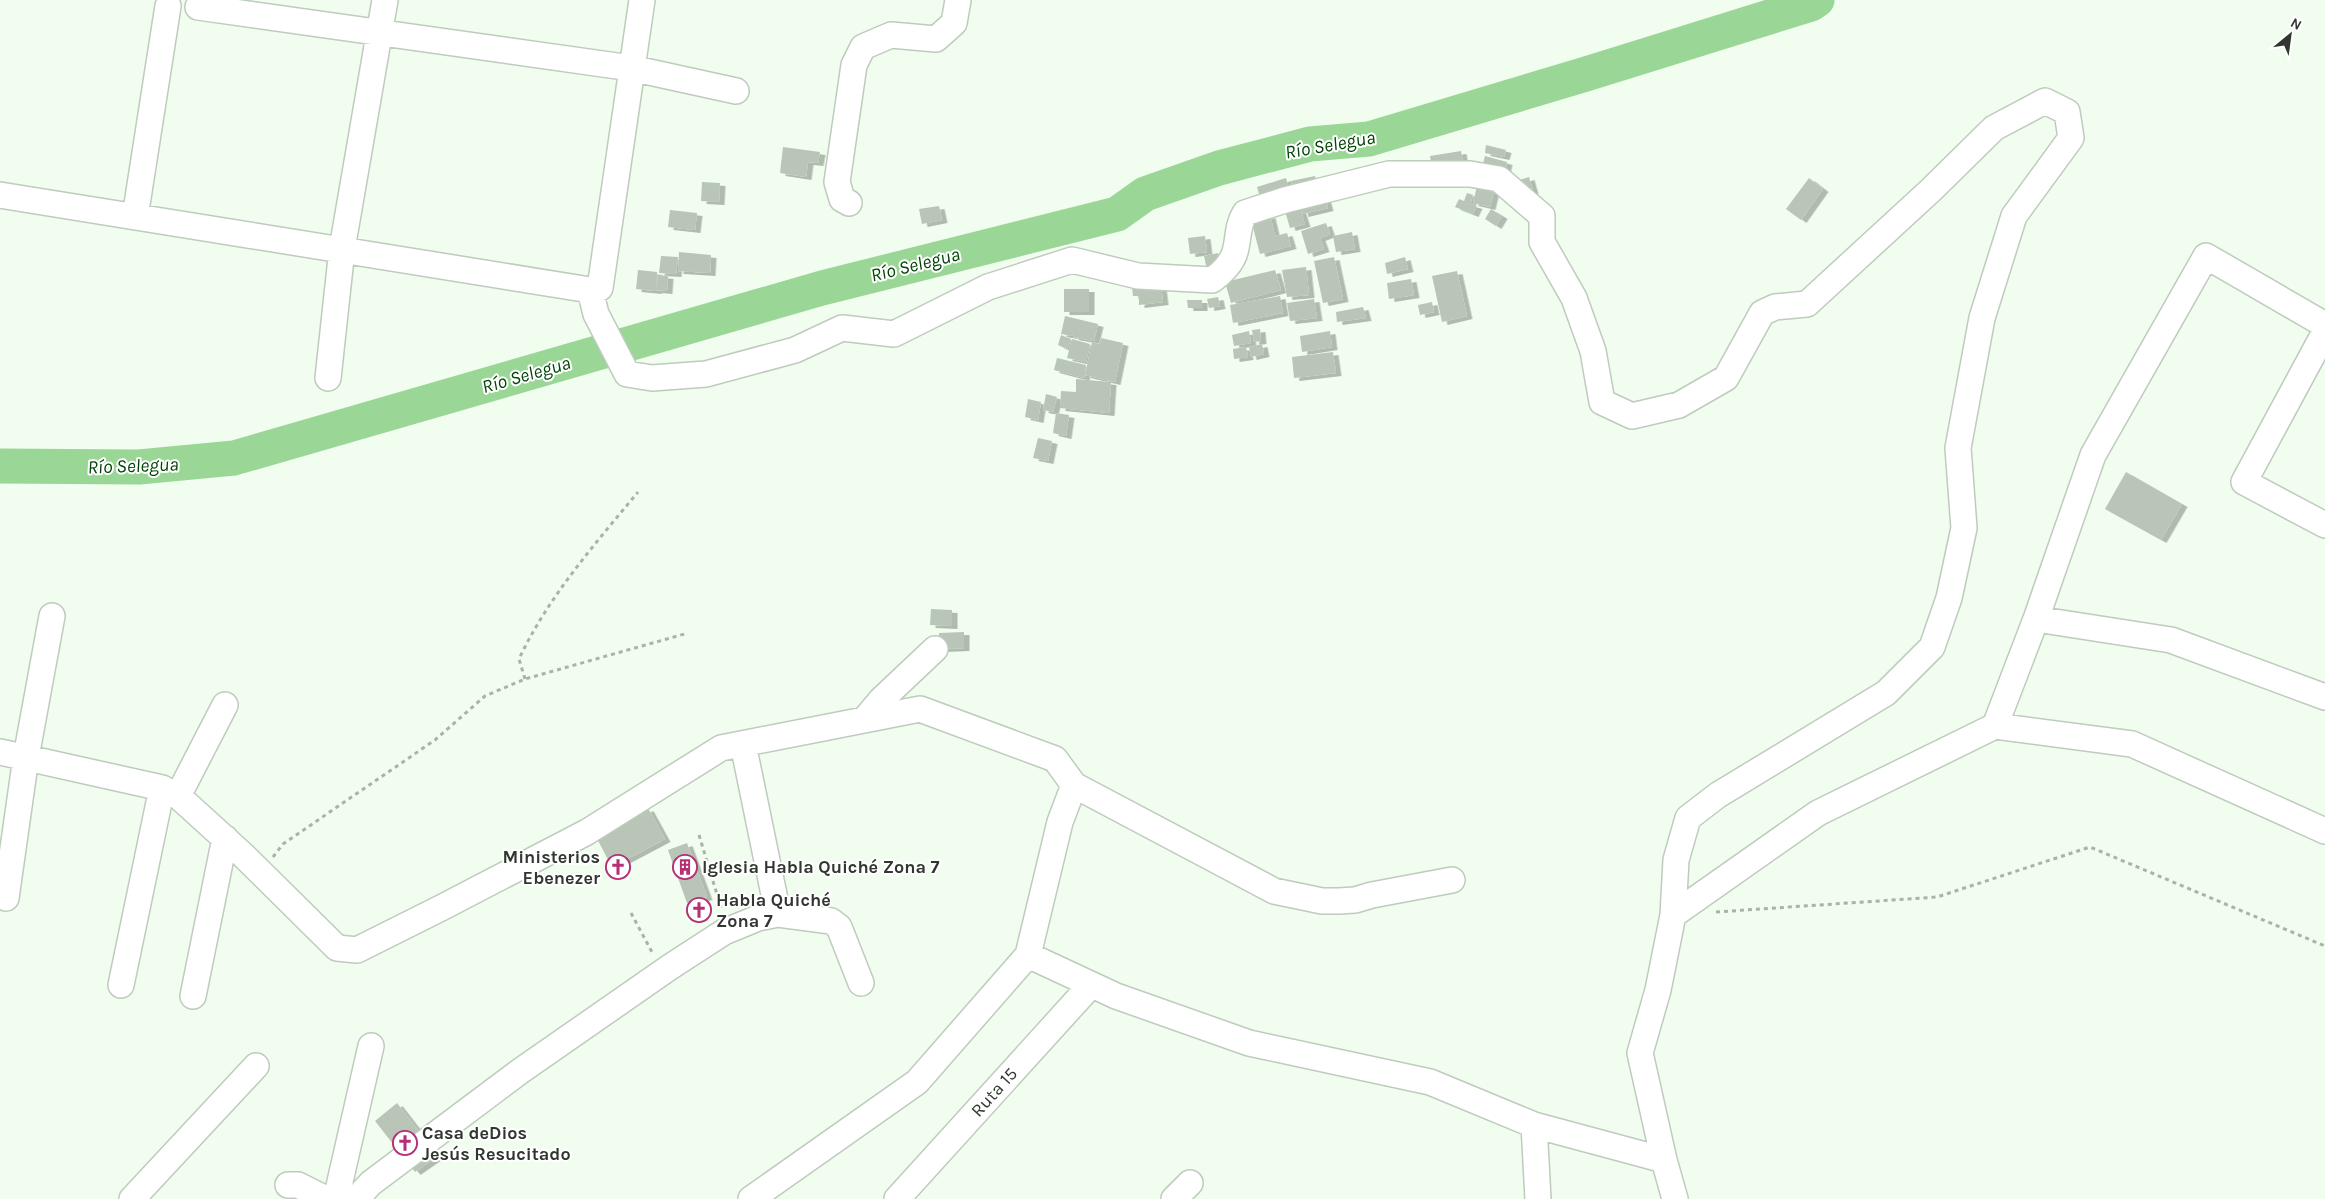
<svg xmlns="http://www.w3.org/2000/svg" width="2325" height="1199" font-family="Karla,sans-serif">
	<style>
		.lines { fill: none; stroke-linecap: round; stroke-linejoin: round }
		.river { stroke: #9ad797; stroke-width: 35 }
		.building { fill: #b8c5b7; filter: url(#shadow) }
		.minor-casing { stroke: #becbbd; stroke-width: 28 }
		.path { stroke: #a9b3a8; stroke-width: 3; stroke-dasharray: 4 4; stroke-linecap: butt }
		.minor { stroke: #fff; stroke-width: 25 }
		.labels { text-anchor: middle; stroke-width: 4; stroke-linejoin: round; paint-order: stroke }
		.poi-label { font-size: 18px; font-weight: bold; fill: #313630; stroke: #fff; text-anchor: start }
		.street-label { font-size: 18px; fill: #313630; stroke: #fff }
		.water-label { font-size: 19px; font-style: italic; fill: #004405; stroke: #fff }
	</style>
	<defs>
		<filter id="shadow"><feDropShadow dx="5.5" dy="3" stdDeviation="0" flood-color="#0004"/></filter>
	</defs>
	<rect width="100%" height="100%" fill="#f0fdef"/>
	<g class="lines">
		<path class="river" d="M0,466l139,1 95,-9 588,-170 295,-74 28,-20 74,-26 91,-24 59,-5 217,-65 225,-70 6,-4"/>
	</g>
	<path class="building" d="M1486,145l20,5 -2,7 -19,-4z
		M783,147l37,5 -2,11 -10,-1 -2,15 -26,-4z
		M1461,151l3,17 -31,5 -3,-17z
		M1485,156l22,6 -3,14 -23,-5z
		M1315,176l3,12 -24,5 -3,-12z
		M1479,177l17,5 -6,25 -17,-4z
		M1529,177l4,14 -12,4 -5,-14z
		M1286,178l5,17 -29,9 -5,-17z
		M1809,178l14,11 -22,31 -15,-11z
		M702,182l18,1 -1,19 -18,-1z
		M1467,193l6,2 -3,9 7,2 -4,8 -18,-7 4,-8 5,2z
		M1324,194l4,14 -25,6 -3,-14z
		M1297,199l8,25 -15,4 -5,-17z
		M939,206l3,14 -20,4 -3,-15z
		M1491,209l11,7 -6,10 -11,-7z
		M670,210l27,3 -2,17 -27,-3z
		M1270,215l5,21 12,-3 4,13 -31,8 -9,-34z
		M1326,223l4,11 -10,4 4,11 -16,5 -7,-23z
		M1352,232l3,17 -19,3 -3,-16z
		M1205,236l2,16 -17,2 -2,-16z
		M679,252l32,3 -1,18 -32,-2z
		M1218,253l3,14 -14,3 -3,-14z
		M661,256l17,1 -2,17 -17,-1z
		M1334,257l9,42 -20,4 -9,-42z
		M1405,257l3,12 -21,5 -2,-11z
		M1306,267l3,28 -22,2 -5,-27z
		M638,270l19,2 -1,19 -20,-2z
		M1275,270l6,20 -50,13 -6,-21z
		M1457,271l10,45 -25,6 -10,-46z
		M658,275l10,1 -1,15 -11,-1z
		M1411,279l3,16 -25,4 -2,-16z
		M1161,285l2,17 -24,3v-9h-6l-1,-8z
		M1064,289h25v23h-25z
		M1280,296l3,17 -50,10 -3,-18z
		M1218,297l2,9 -11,2 -2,-9z
		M1314,299l3,19 -27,3 -3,-18z
		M1187,300h15v8h-14z
		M1432,302l2,10 -14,3 -2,-10z
		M1363,307l3,11 -29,4 -1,-10z
		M1065,316l33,8 -4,17 -21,-4v-3l-1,2 -11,-2z
		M1260,329l1,12 -7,1 -2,-12z
		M1249,331l2,12 -17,3 -2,-11z
		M1330,331l2,16 -30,5 -2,-16z
		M1061,335l10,4 -4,10 -9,-4z
		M1101,338l22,5 -8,39 -30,-7 7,-33 7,2z
		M1072,339l18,5 -4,18 -19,-4z
		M1262,344l2,10 -13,3 -2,-10z
		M1246,347l2,10 -14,2 -1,-10z
		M1333,352l3,21 -42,5 -2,-21z
		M1057,358l29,7 -2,13 -30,-8z
		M1076,379l35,3 -2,31 -49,-5 1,-17 15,1z
		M1046,394l11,3 -4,15 -10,-2z
		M1028,399l13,3 -3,18 -13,-3z
		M1056,413l13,2 -3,21 -13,-3z
		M1038,438l14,3 -4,20 -15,-3z
		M2126,472l56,32 -21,36 -56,-31z
		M931,609l21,1v16l-22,-1z
		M964,632v16l-25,1v-16z
		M648,808l17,31 -53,28 -17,-32z
		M687,843l20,54 -20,6 -19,-53z
		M397,1103l41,53 -23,16 -40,-51z"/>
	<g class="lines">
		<defs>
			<path id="minor" d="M198,7l433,61 105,23
				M0,195l590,95 10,-2 42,-288
				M849,203l-7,-4 -5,-17 17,-117 9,-18 28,-12 45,4 18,-16 4,-23
				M135,217l33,-211
				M590,290l6,24 31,60 25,4 54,-4 89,-24 47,-22 52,6 94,-47 84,-27 66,16 74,4c9,-6 20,-17 23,-28 4,-14 2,-26 10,-39l40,-13 104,-26h81l29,5 43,37v26l32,56 19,53 9,51 30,14 47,-11 47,-27 36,-65 13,-6 32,-3 124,-114 63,-62 51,-27 22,11 4,26 -57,78 -32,102 -24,130 6,80 -15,70 -17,49 -46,46 -168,102 -30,23 -12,42 -3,55 -15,75 -18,63 24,107
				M2325,332l-81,150 81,43
				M328,378l14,-129 43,-249
				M2036,619l135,21 154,57
				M865,719l16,-19 54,-51
				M1995,726l41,-107 57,-164 113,-199 119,69
				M743,744l35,170
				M0,752l162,36 16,8 65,59 94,93 20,2 84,-42 146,-76 134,-84 199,-39 135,50 19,26 200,106 48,10h17l16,-1 17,-5 80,-15
				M178,796l47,-91
				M6,898l20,-141 26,-141
				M1673,915l145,-102 177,-87 137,18 193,87
				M1028,955l88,41 133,47 181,39 104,43 130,35 11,39
				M121,985l41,-197
				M193,996l32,-158
				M1534,1125l4,74
				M288,1185h10l28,14
				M132,1199l124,-133
				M336,1199l35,-153
				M356,1199l15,-16 148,-111 151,-105 54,-35 34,-14 20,-4 53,7 8,6 22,56
				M751,1199l166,-117 111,-127 32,-133 14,-37
				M897,1199l194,-214
				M1174,1199l16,-16"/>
		</defs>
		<use href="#minor" class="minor-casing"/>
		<path class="path" d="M525,679l-6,-20c29,-62 76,-115 119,-167
			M699,835l23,76
			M273,857l10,-13 152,-104 50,-44 40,-17 163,-46
			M1716,912l221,-15 153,-50 235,99
			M631,913l22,41"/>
		<use href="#minor" class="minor"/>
	</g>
	<defs>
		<symbol id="church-ring" viewBox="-11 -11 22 22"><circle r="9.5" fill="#fff" stroke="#b42f74" stroke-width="1.5"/><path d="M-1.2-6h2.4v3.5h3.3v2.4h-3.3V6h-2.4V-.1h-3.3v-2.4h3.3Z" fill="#b42f74"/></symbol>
		<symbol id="building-ring" viewBox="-11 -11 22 22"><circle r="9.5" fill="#fff" stroke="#b42f74" stroke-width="1.5"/><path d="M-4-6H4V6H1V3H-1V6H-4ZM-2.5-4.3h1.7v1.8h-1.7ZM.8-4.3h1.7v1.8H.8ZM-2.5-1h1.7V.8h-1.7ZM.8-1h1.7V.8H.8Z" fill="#b42f74"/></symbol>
	</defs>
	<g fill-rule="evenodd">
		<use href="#church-ring" x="604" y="853" width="28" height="28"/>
		<use href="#building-ring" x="671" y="853" width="28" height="28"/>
		<use href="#church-ring" x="685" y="896" width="28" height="28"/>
		<use href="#church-ring" x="391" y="1129" width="28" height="28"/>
	</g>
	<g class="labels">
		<g class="poi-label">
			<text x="600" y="863" text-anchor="end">Ministerios<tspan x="600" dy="21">Ebenezer</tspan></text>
			<text x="702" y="873">Iglesia Habla Quiché Zona 7</text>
			<text x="716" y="906">Habla Quiché<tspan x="716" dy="21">Zona 7</tspan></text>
			<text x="422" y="1139">Casa deDios<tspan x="422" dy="21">Jesús Resucitado</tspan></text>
		</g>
		<g class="street-label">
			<text transform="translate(994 1092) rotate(-48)" y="6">Ruta 15</text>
		</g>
		<g class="water-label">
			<text transform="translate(1330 144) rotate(-10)" y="7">Río Selegua</text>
			<text transform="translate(915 264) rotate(-14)" y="7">Río Selegua</text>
			<text transform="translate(526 374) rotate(-16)" y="7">Río Selegua</text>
			<text transform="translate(133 465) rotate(-2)" y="7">Río Selegua</text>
		</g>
	</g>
	<g transform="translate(2290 35) rotate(29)" stroke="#ffffff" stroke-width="4" paint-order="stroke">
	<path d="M0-4L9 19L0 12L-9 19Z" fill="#313630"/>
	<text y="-8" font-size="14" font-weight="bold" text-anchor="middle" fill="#313630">N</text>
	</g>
</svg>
